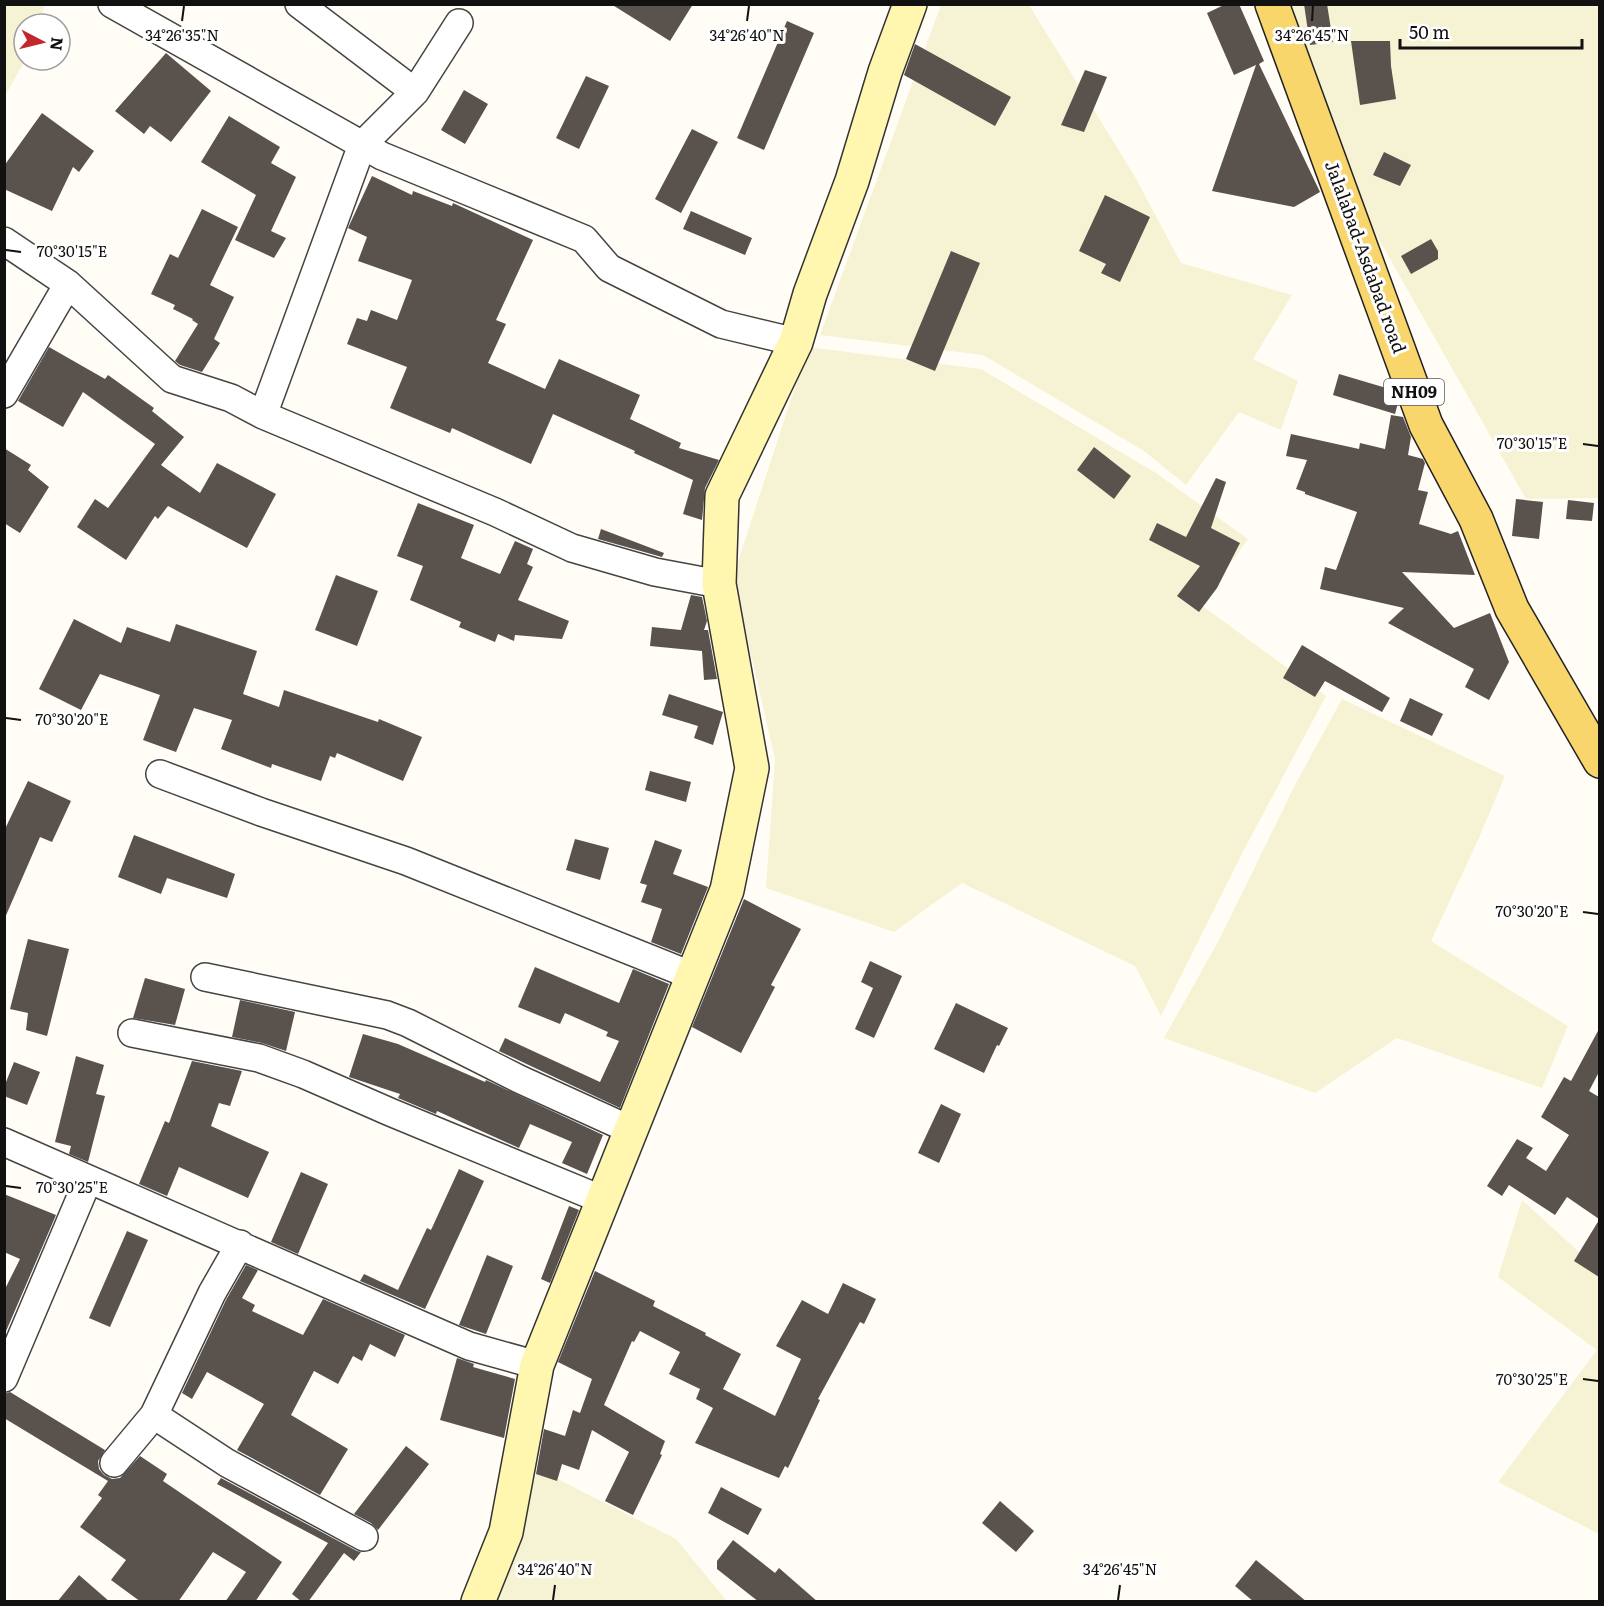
<svg xmlns="http://www.w3.org/2000/svg" width="1604" height="1606" font-family="Literata,serif">
	<style>
		.farmland { fill: #f6f3d4 }
		.building { fill: #5a524d }
		.lines { fill: none; stroke-linecap: round; stroke-linejoin: round }
		.street-casing { stroke: #444; stroke-width: 30 }
		.secondary-casing { stroke: #333; stroke-width: 36 }
		.primary-casing { stroke: #222; stroke-width: 36 }
		.street { stroke: #fff; stroke-width: 27 }
		.secondary { stroke: #fff6b0; stroke-width: 33 }
		.primary { stroke: #f9d66b; stroke-width: 33 }
		.ticks { fill: none; stroke: #111; stroke-width: 2 }
		.labels { text-anchor: middle; stroke-width: 6; stroke-linejoin: round; paint-order: stroke }
		.shield { fill: #fff; stroke: #585858; stroke-width: 1.5 }
		.shield-label { font-size: 16px; font-weight: bold; fill: #111 }
		.street-label { font-size: 18px; fill: #111; stroke: #fff }
		.ticks-label { font-size: 15px; text-anchor: middle; fill: #111; stroke: #fff; stroke-width: 6; stroke-linejoin: round; paint-order: stroke }
	</style>
	<rect width="100%" height="100%" fill="#fffdf5"/>
	<path class="farmland" d="M5,4l40,1 -6,19h-15l1,36 -20,36z
		M941,5h88l105,170 47,88 111,32 -39,64 45,22 -17,49 -42,-18 -53,73 -42,-34 -161,-96 -163,-20z
		M1278,5h321v493l-73,1 -166,-293z
		M808,347l173,22 175,104 92,66 -47,66 125,91 -80,150 -85,170 -26,-50 -173,-83 -68,49 -128,-44 9,-129 -42,-182z
		M1342,699l163,77 -26,62 -48,103 137,85 -26,62 -145,-50 -82,55 -151,-55 55,-98 77,-157z
		M1522,1200l77,70v264l-101,-52 99,-132 -99,-73z
		M538,1469l138,70 51,62 -232,1z"/>
	<path class="building" d="M611,4h82l-23,37z
		M1226,4h13l25,57 -5,3 61,128 -26,15 -82,-16 44,-126 -22,10 -27,-62z
		M1304,4h23l6,38 -23,3z
		M787,21l27,12 -50,117 -27,-12z
		M1351,41h39l1,25 5,33 -36,6z
		M915,44l96,53 -16,29 -91,-51z
		M166,53l45,38 -40,51 -21,-16 -6,8 -29,-23z
		M1085,70l22,7 -23,55 -23,-7z
		M586,76l23,10 -30,63 -23,-11z
		M464,90l24,14 -23,40 -24,-14z
		M42,113l52,38 -15,21 -6,-5 -21,44 -48,-22v-23z
		M229,116l51,31 -9,16 25,14 -25,54 15,7 -12,20 -39,-18 21,-45 -55,-33z
		M692,129l26,13 -37,71 -26,-14z
		M1384,152l27,13 -11,21 -27,-11z
		M372,176l40,19 1,-4 39,15 1,-3 80,37 -37,80 10,4 -18,39 57,26 14,-30 81,36 -10,24 51,24 -2,5 40,12 -14,28 -3,32 -19,-6 10,-34 -59,-27 1,-2 -82,-37 -22,50 -79,-36 -2,5 -60,-25 17,-41 -60,-23 10,-26 10,3 4,-11 26,10 15,-40 -54,-19 9,-24 -19,-9z
		M1105,195l45,22 -30,65 -19,-9 5,-9 -27,-13z
		M202,209l36,18 -28,58 24,12 -20,42 6,4 -18,29 -22,-7 -5,-4 23,-37 -6,-4 1,-1 -20,-10 2,-4 -24,-11 19,-40 8,4z
		M691,211l61,27 -7,17 -62,-26z
		M1431,239l7,12v8l-27,15 -10,-18z
		M951,251l29,12 -45,108 -29,-12z
		M49,347l56,32 3,-4 46,33 -2,3 32,26 -23,28 39,28 17,-30 59,31 -29,54 -79,-42 -10,13 -3,-3 -29,44 -49,-33 18,-28 13,9 47,-64 -72,-52 -20,35 -45,-26z
		M1339,374l54,16 5,13 -3,11 -62,-19z
		M1391,415l12,2 8,20 -3,18 15,4 2,4 -7,27 10,2 -9,32 32,10 7,-3 17,44 -73,-3 52,56 36,-15 19,49 -20,38 -24,-13 9,-18 -86,-46 16,-15 -84,-19 5,-22 11,3 21,-58 -52,-18v-2l-9,-3 11,-29 -21,-4 5,-22 68,15 1,-6 25,6z
		M1094,447l37,29 -17,23 -37,-29z
		M4,448l27,17 -3,5 21,17 -29,46 -16,-10z
		M1216,478l10,4 -15,46 29,15 -23,45 -18,24 -22,-16 23,-30 -51,-26 8,-17 29,14z
		M1516,499l27,3 -4,37 -27,-3z
		M1568,500l26,3 -2,18 -26,-2z
		M418,503l56,22 -13,33 39,16 15,-33 18,8 -6,15 6,3 -15,33 51,21 -7,18 -47,-4 -1,6 -16,-7 -3,8 -36,-15 2,-5 -51,-22 13,-34 -26,-10z
		M601,529l63,24 -2,4 -64,-18z
		M336,575l42,16 -21,55 -42,-16z
		M691,595l11,2 5,24 -3,9h4l9,49 -13,1 -2,-29 -52,-5 2,-19 29,3z
		M74,619l47,24 6,-16 43,15 6,-18 81,27 -14,43 36,13 5,-17 94,32 1,-3 43,18 -19,44 -66,-28 -2,5 -5,-2 -9,25 -49,-17 -1,4 -50,-19 11,-29 -38,-12 -18,44 -33,-12 17,-45 -60,-21 -19,36 -42,-21z
		M1302,645l88,53 -8,14 -57,-31 -10,16 -32,-19z
		M669,694l54,18 -10,33 -19,-7 4,-12 -36,-11z
		M1410,698l33,16 -11,22 -32,-15z
		M650,771l41,11 -5,20 -41,-12z
		M28,781l43,20 -19,41 -12,-5 -36,83v-89z
		M134,835l101,39 -8,24 -60,-20 -6,16 -43,-17z
		M575,839l34,9 -9,32 -34,-10z
		M655,840l27,10 -9,24 35,13 -27,67 -30,-12 11,-33 -21,-7 6,-17 -7,-2z
		M744,899l57,30 -30,56 4,2 -34,66 -49,-26z
		M28,939l41,10 -22,87 -21,-6 2,-17 -18,-4z
		M870,961l32,15 -28,62 -19,-9 18,-41 -12,-6z
		M535,967l84,36 14,-34 36,15 -49,124 -121,-57 6,-13 95,44 19,-41 -13,-5 2,-4 -43,-19 -5,11 -42,-17z
		M145,978l40,11 -10,36 -42,-7z
		M240,1000l55,12 -9,39 -24,-8 -30,-6z
		M956,1003l52,25 -9,18 -2,-1 -13,28 -50,-24z
		M1599,1029v43l-10,19 10,6v122l-32,-22 -12,18 -46,-30 -7,11 -15,-10 30,-47 16,9 -7,10 20,13 23,-36 -28,-18 23,-40 7,4z
		M363,1034l35,10 87,38 1,-2 117,55 -16,39 -25,-11 10,-21 -42,-18 -11,24 -82,-37 -1,3 -38,-16 2,-4 -51,-17z
		M76,1056l28,9 -8,29 9,2 -17,66 -19,-8 2,-8 -16,-4z
		M192,1061l50,10 -12,35 -11,-3 -8,23 58,26 -21,46 -69,-31 -12,29 -28,-12 26,-63 4,2z
		M14,1062l26,10 -13,33 -23,-9v-9z
		M941,1104l20,10 -22,49 -21,-10z
		M459,1169l25,12 -59,128 -65,-28 4,-7 34,16 29,-62 4,2z
		M301,1172l27,12 -30,70 -27,-12z
		M4,1194l52,21 -52,121v-45l16,-32 -16,-7z
		M569,1206l10,4 -29,73 -9,-4z
		M1599,1220v57l-25,-16z
		M127,1231l21,9 -38,87 -21,-9z
		M487,1255l26,11 -27,68 -27,-9z
		M246,1265l12,5 -16,28 13,7 -3,6 51,24 20,-36 82,36 -10,22 -25,-13 -8,17 -9,-5 -15,28 -24,-13 -23,44 57,34 -28,46 -83,-45 27,-46 -57,-32 -15,27 -10,-6 44,-93z
		M595,1271l60,30 -2,5 53,27 -1,2 36,19 -18,35 52,27 26,-57 -25,-13 26,-46 26,14 15,-31 33,16 -12,25 -4,-2 -42,77 2,1 -32,68 -3,-2 -6,12 -84,-35 18,-35 -17,-9 4,-10 -31,-15 11,-22 -40,-21 -6,11 -2,-1 -28,64 61,36 -5,13 2,1 -29,60 -28,-14 24,-49 -37,-22 -13,40 -17,-6 -5,17 -21,-7 8,-45 21,7 8,-26 7,3 12,-34 -34,-17z
		M457,1358l17,6 -1,3 42,12 -11,59 -64,-18z
		M10,1392l95,58 -7,11 1,8 5,6 8,4 8,-1 20,-22 27,18 -4,7 119,81 -27,40h-30l21,-30 -33,-20 -35,50h-37l-30,-22 15,-20 -46,-33 22,-29 -4,-3 10,-14 -104,-63v-24z
		M406,1446l23,18 -51,66 -7,-7 -17,-9z
		M221,1478l136,73 4,1 -7,9 -10,-8 -36,49h-6l-10,-8 36,-51 -111,-59z
		M721,1487l41,22 -14,26 -40,-22z
		M1000,1501l34,30 -18,21 -34,-29z
		M733,1540l42,33 4,-5 39,34h-59l-42,-33v-8z
		M1256,1560l51,42h-53l-19,-16z
		M79,1575l31,27h-53z"/>
	<g class="lines">
		<defs>
			<path id="street" d="M112,4l270,152 202,83 25,29 112,56 75,18
				M299,4l116,88
				M4,241l64,43 104,95 59,19 32,17 232,97 77,36 83,24 64,12
				M4,394l64,-110
				M263,415l99,-270 53,-53 44,-69
				M160,774l101,38 145,49 287,115
				M205,977l182,38 21,8 111,56 112,51
				M132,1033l127,25 44,16 87,38 213,88
				M4,1142l465,204 68,19
				M4,1378l84,-198
				M154,1415l73,48 137,74
				M114,1463l40,-48 58,-122 28,-49"/>
			<path id="secondary" d="M478,1602l28,-70 31,-167 190,-475 25,-122 -33,-184 3,-88 74,-154 14,-48 42,-113 33,-109 25,-68"/>
			<path id="primary" d="M1272,4l154,421 50,94 36,90 88,152"/>
		</defs>
		<use href="#street" class="street-casing"/>
		<use href="#secondary" class="secondary-casing"/>
		<use href="#primary" class="primary-casing"/>
		<use href="#street" class="street"/>
		<use href="#secondary" class="secondary"/>
		<use href="#primary" class="primary"/>
	</g>
	<path class="ticks" d="M182,21l2,-15M747,21l2,-15M1312,21l1,-15M6,250l15,2M1583,444l15,2M6,718l15,2M1583,912l15,2M6,1186l15,2M1583,1379l15,2M553,1600l2,-15M1118,1600l2,-15"/>
	<g class="labels">
		<rect class="shield" x="1384" y="379" width="60" height="26" rx="4.5"/>
		<g class="shield-label">
			<text x="1414" y="398">NH09</text>
		</g>
		<g class="street-label">
			<text transform="translate(1365 257) rotate(70)" y="6">Jalalabad-Asdabad road</text>
		</g>
	</g>
	<g class="ticks-label">
		<text x="182" y="41">34°26'35"N</text>
		<text x="747" y="41">34°26'40"N</text>
		<text x="1312" y="41">34°26'45"N</text>
		<text x="72" y="257">70°30'15"E</text>
		<text x="1532" y="449">70°30'15"E</text>
		<text x="72" y="725">70°30'20"E</text>
		<text x="1532" y="917">70°30'20"E</text>
		<text x="72" y="1193">70°30'25"E</text>
		<text x="1532" y="1385">70°30'25"E</text>
		<text x="555" y="1575">34°26'40"N</text>
		<text x="1120" y="1575">34°26'45"N</text>
	</g>
	<rect width="1604" height="1606" fill="none" stroke="#111111" stroke-width="12"/>
	<g transform="translate(42 42) rotate(97)"><circle r="28" fill="#ffffff" stroke="#a0a0a0" stroke-width="1.5"/>
	<path d="M0-4.5L10 22L0 15L-10 22Z" fill="#c4262e"/>
	<text y="-9" font-size="16" font-weight="bold" text-anchor="middle" fill="#111111">N</text>
	</g>
	<path d="M1400 39v9h182v-9" fill="none" stroke="#111111" stroke-width="3"/>
	<text x="1409" y="39" font-size="18" fill="#111111" stroke="#ffffff" stroke-width="4.5" paint-order="stroke">50 m</text>
</svg>
